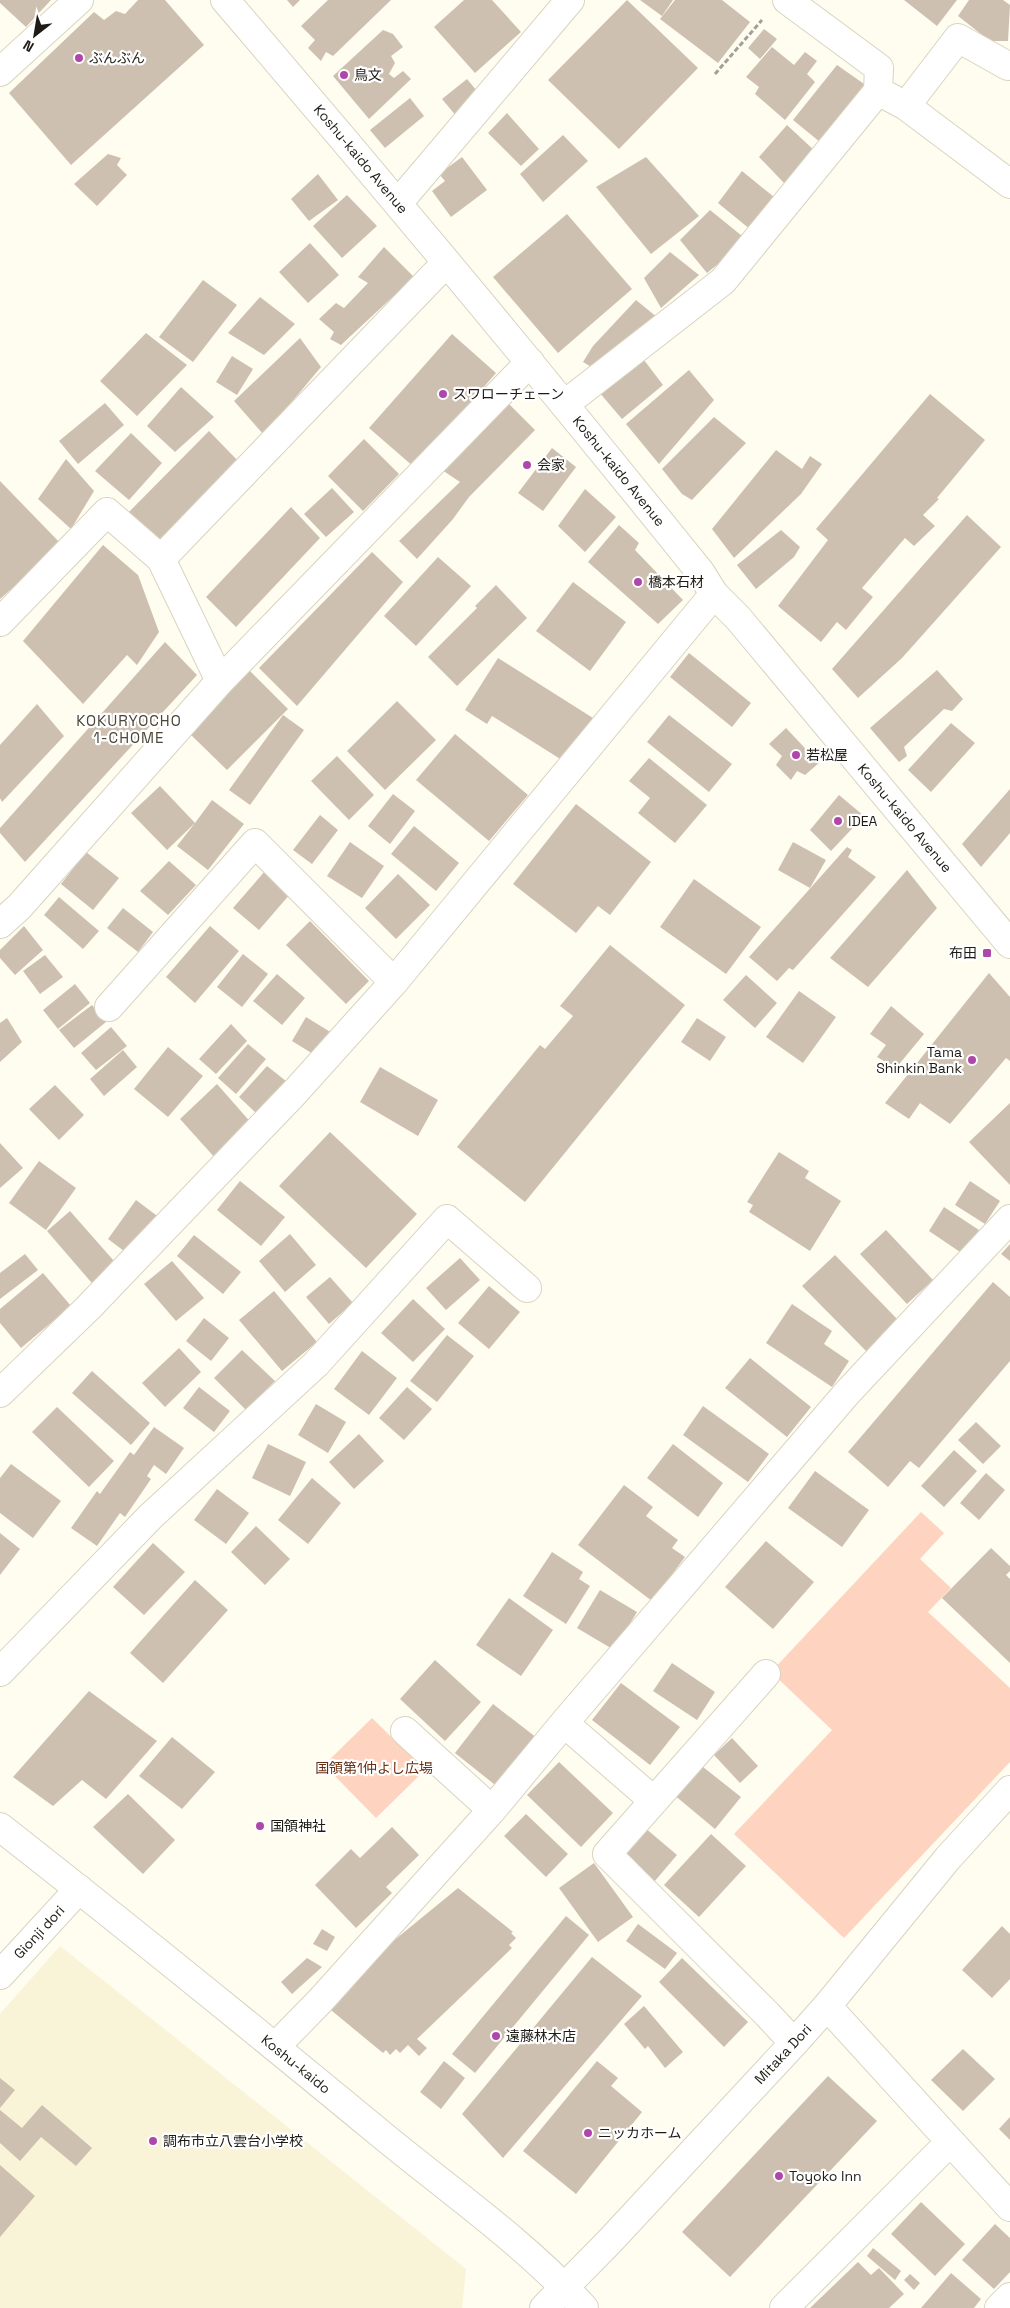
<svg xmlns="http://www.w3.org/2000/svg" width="1010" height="2308" font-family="'Space Grotesk','Noto Sans JP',sans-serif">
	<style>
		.built { fill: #f9f3d7 }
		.green { fill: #fed4c1 }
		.building { fill: #cec0b0 }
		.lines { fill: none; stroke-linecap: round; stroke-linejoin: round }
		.minor-casing { stroke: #d8d4c0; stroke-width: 30 }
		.major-casing { stroke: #d8d4c0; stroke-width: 30 }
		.highway-casing { stroke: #d8d4c0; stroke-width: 30 }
		.path { stroke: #a3a197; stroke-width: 3; stroke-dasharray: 5 2.5; stroke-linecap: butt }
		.minor { stroke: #fff; stroke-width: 28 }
		.major { stroke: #fff; stroke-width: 28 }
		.highway { stroke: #fff; stroke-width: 28 }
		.poi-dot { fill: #af47aa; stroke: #fff; stroke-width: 2 }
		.labels { text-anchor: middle; stroke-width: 4.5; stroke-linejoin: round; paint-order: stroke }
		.poi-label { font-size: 14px; fill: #1d1b14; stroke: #fff; text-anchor: start }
		.street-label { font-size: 14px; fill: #1d1b14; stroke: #fff }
		.park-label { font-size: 14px; fill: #673012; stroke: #fff }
		.neighbourhood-label { font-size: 15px; letter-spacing: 1px; fill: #4a4736; stroke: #fff }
	</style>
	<rect width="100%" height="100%" fill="#fffcf0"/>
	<path class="built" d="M60,1946l406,323 -4,39h-462v-294z"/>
	<path class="green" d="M921,1512l23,21 -24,26 31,29 -23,24 82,76v74l-166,176 -110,-104 98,-104 -61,-58z
		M372,1718l53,52 -49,48 -52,-53z"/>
	<path class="building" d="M0,0h51l-25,27 -26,-24z
		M138,0h27l39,45 -133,120 -62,-72 85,-81 10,8 12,-9 9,3z
		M287,0h13l-7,7z
		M328,0h63l-58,56 -7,-4 -5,9 -13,-13 7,-8 -14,-14z
		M464,0h28l29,32 -46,41 -41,-46z
		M627,0l71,68 -79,81 -71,-69z
		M640,0h33l-11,16z
		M675,0h47l28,22 -32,41 -58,-44z
		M904,0h53l-20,26z
		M969,0h34l7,5 -2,36h-18l-32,-25z
		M764,29l13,10 -17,20 -12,-11z
		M383,30l10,4 10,13 -12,9 4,7 -6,11 5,4 9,-7 8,8 -42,40 -36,-43z
		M772,47l22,18 11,-13 12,9 -10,13 8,8 -30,38 -30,-26 4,-7 -13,-10z
		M837,65l30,21 -47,56 -27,-22z
		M467,79l15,18 -25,20 -15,-18z
		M410,98l14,18 -39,32 -15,-18z
		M507,113l32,36 -18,17 -33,-33z
		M787,125l29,27 -32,31 -25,-26z
		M563,135l25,26 -45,41 -23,-28z
		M108,154l13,4 -4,7 10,10 -30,31 -23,-22z
		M462,157l25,33 -36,27 -19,-26 13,-10 -6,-7z
		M646,157l53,59 -48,38 -55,-67z
		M742,171l32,26 -23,33 -33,-27z
		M318,174l20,26 -29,21 -18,-22z
		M347,195l30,31 -35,32 -29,-32z
		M710,210l37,30 -40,33 -27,-33z
		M567,214l65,75 -74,64 -65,-76z
		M310,243l29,32 -31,28 -29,-31z
		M384,247l30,30 -73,68 -11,-6 4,-7 -15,-13 17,-16 8,5 24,-25 -10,-6z
		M670,252l29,23 -38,33 -17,-30z
		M203,280l34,25 -44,57 -34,-25z
		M260,297l35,27 -31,31 -36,-22z
		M636,300l22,18 -65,50 -10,-6 10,-16z
		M146,333l41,32 -50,51 -37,-35z
		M452,334l44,39 -82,94 -45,-39z
		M300,338l21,29 -57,68 -30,-34z
		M232,356l21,13 -16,26 -21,-13z
		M644,360l19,25 -41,34 -23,-27z
		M689,370l25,30 -55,64 -33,-40z
		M181,387l33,30 -39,35 -28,-26z
		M930,394l55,46 -48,58 2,1 -16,16 12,11 -21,20 -9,-8 -43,50 11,9 -27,33 -9,-8 -16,20 -43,-36 50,-66 -12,-11z
		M504,399l31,31 -66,67 -16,22 -36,40 -18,-18 61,-59 -21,-14z
		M105,403l19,22 -46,39 -19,-23z
		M714,417l32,26 -54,57 -10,-6 -20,-25z
		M209,431l30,31 -79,77 -35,-23z
		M131,433l31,30 -33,37 -34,-29z
		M364,439l35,35 -36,37 -35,-35z
		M552,448l24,19 -33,44 -25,-18z
		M776,450l26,19 8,-13 12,8 -21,30 -67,64 -22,-29z
		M66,459l28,32 -23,38 -33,-30z
		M0,481l64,66 -4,-1 -60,53z
		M332,488l22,24 -28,25 -22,-23z
		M585,489l31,28 -31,35 -27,-26z
		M291,507l29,31 -84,89 -30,-30z
		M967,515l34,32 -99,111 -44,40 -26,-29z
		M619,525l20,18 -4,7 48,50 -25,24 -70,-62z
		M781,530l19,17 -6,10 -38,32 -19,-24z
		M103,545l35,30 21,57 -22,33 -10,-10 -44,49 -60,-63z
		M372,552l31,30 -106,124 -38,-38z
		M438,557l33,29 -55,60 -32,-30z
		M573,582l53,40 -36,49 -54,-40z
		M496,585l31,33 -70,68 -29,-29 49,-49 -2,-2z
		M165,642l32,33 -172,187 -25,-29v-5z
		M689,653l62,50 -19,24 -62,-50z
		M498,658l95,60 -28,44 -73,-46 -5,8 -22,-14z
		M249,670l39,39 -61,61 -39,-38z
		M937,670l26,29 -11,12 -8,-2 -40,38 3,9 -8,6 -29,-34z
		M397,701l39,39 -51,50 -38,-39z
		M37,704l27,32 -62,66 -2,-4v-53z
		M283,715l21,15 -54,75 -21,-15z
		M669,715l63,49 -23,28 -62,-50z
		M951,723l24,20 -44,49 -23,-22z
		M786,728l33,35 -14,12 -8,-4 -6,9 -15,-15 6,-9 -13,-12z
		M455,734l73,61 -39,46 -73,-61z
		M337,756l37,39 -25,25 -38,-39z
		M649,758l58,47 -32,38 -37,-30 12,-15 -21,-17z
		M160,786l35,37 17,-23 32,24 -36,46 -31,-24 18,-23 -28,27 -36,-37z
		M1010,789v44l-29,34 -19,-23z
		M393,794l22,17 -25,33 -22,-18z
		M839,795l25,21 -33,35 -21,-21z
		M576,804l75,58 -41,53 -12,-9 -22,27 -63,-49z
		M320,815l18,15 -26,34 -19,-14z
		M414,826l45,37 -23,28 -45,-37z
		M350,842l34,24 -22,32 -35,-22z
		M793,842l33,18 -16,28 -32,-18z
		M847,847l5,3 -4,7 28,20 -83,93 -4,-2 -12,13 -28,-24z
		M86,852l33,26 -26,32 -32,-26z
		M169,861l27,24 -28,30 -28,-24z
		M907,870l30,38 -69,79 -38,-29z
		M265,871l26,22 -32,37 -26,-22z
		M398,874l32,31 -34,34 -31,-31z
		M694,879l67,48 -35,47 -66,-47z
		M59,897l40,34 -16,18 -39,-34z
		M123,908l30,24 -15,20 -31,-24z
		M310,921l59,60 -23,23 -60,-59z
		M24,926l19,24 -28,25 -15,-17v-8z
		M210,926l29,25 -44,52 -29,-26z
		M610,945l75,60 -160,197 -68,-55 83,-102 5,4 28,-33 -13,-10z
		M243,954l25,20 -26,33 -25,-20z
		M45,955l18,22 -23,17 -17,-23z
		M989,973l21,24v64l-4,-3 -56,66 -30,-21 -11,16 -24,-16z
		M277,974l28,24 -23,27 -29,-24z
		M746,975l31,28 -22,25 -32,-28z
		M75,984l15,19 -32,26 -15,-19z
		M799,991l37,26 -33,46 -37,-26z
		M92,1005l14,17 -32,26 -15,-18z
		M891,1006l33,28 -28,34 -19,-11 9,-12 -16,-11z
		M306,1017l26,16 -14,24 -26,-16z
		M7,1018l15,24 -22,20v-39z
		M697,1018l29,19 -16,24 -29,-19z
		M231,1024l16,17 -31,33 -17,-15z
		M111,1027l16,19 -31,24 -15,-17z
		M248,1044l18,15 -30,35 -18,-16z
		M168,1047l35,29 -35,41 -34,-28z
		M123,1050l14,17 -33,29 -14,-17z
		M267,1066l19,15 -29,33 -18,-17z
		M380,1067l58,33 -20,36 -58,-34z
		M217,1084l36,41 -37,34 -36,-40z
		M55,1085l29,30 -25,25 -30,-31z
		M1010,1103v82l-41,-43z
		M330,1132l87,82 -51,54 -87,-82z
		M0,1143l23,25 -23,20z
		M779,1152l30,19 -4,7 36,23 -31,50 -61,-39 4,-7 -6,-3z
		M39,1161l37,27 -30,42 -37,-27z
		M240,1181l45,36 -24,29 -44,-36z
		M970,1181l30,20 -15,23 -30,-19z
		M136,1200l24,18 -28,39 -24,-18z
		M944,1207l35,23 -16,24 -34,-23z
		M70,1211l51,58 -24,20 -50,-58z
		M886,1230l47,50 -26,24 -47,-50z
		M290,1234l26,31 -31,27 -26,-31z
		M194,1235l47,37 -18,22 -46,-38z
		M1010,1244v17l-9,-7z
		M25,1254l13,16 -38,29v-26z
		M835,1255l64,66 -32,31 -65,-66z
		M460,1258l20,22 -34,30 -20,-22z
		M172,1261l32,37 -28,23 -32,-37z
		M43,1273l28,33 -50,42 -21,-25v-14z
		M330,1277l23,26 -24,21 -23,-27z
		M993,1282l17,15v64l-91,107 -9,-7 -22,26 -40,-35z
		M489,1286l31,26 -31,37 -31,-26z
		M274,1291l43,51 -35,29 -43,-51z
		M413,1299l32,30 -32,33 -32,-29z
		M792,1304l40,27 -8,13 25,17 -17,26 -66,-44z
		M204,1318l25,20 -18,23 -25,-20z
		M447,1335l27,21 -37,46 -27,-21z
		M179,1348l22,24 -36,35 -23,-24z
		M242,1350l33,31 -29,29 -32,-32z
		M362,1351l35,27 -28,37 -35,-26z
		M750,1358l61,49 -24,30 -62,-49z
		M92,1371l58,52 -19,22 -59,-52z
		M199,1387l31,24 -16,21 -31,-24z
		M407,1387l25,22 -28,31 -25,-22z
		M316,1404l30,18 -18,31 -30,-18z
		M703,1406l66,48 -21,28 -65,-47z
		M57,1407l57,54 -25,26 -57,-55z
		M976,1422l25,24 -18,18 -25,-24z
		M154,1427l30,21 -18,26 -12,-9 -7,11 4,3 -26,38 -5,-4 -23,33 -26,-18 26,-37 3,3 30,-42 4,3z
		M359,1434l25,27 -30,28 -25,-27z
		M268,1444l38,18 -16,34 -38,-18z
		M673,1444l50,39 -25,34 -51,-39z
		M954,1450l23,21 -33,36 -23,-21z
		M11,1464l50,37 -28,37 -33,-25v-35z
		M815,1471l54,39 -27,37 -54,-39z
		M986,1473l19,17 -26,30 -19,-17z
		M312,1478l29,25 -33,41 -30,-24z
		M624,1485l29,22 -7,9 32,24 -6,8 13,9 -33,44 -74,-56z
		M217,1489l32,24 -23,31 -32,-24z
		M256,1526l34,33 -25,26 -34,-33z
		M0,1533l20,16 -20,26z
		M766,1541l48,41 -41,47 -48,-42z
		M153,1543l32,29 -41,43 -31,-28z
		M991,1548l19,18v5l-4,4 4,4v84l-68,-65z
		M552,1552l31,20 -4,7 11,7 -24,38 -43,-28z
		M195,1580l33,30 -65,73 -33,-30z
		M600,1590l37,22 -23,38 -37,-22z
		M509,1598l44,32 -32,46 -45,-31z
		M435,1660l46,42 -36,39 -45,-42z
		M672,1663l43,29 -18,28 -44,-29z
		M621,1683l59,44 -30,38 -58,-45z
		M89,1691l68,50 -51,58 -24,-19 -29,26 -40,-29z
		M493,1704l44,34 -38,50 -44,-35z
		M172,1737l43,35 -33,37 -43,-33z
		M732,1738l26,28 -18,17 -26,-28z
		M559,1762l54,51 -32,34 -54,-52z
		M698,1763l43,34 -26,32 -42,-35z
		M128,1794l47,46 -32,34 -50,-47z
		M526,1814l42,40 -22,23 -42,-41z
		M392,1827l27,28 -33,32 6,6 -36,35 -41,-43 36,-36 9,9z
		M644,1827l33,28 -23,27 -33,-27z
		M711,1834l35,32 -47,51 -35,-32z
		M594,1863l39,54 -35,25 -39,-54z
		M458,1888l55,44 -2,1 5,5 -7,7 3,3 -95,91 10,9 -8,8 -11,-11 -8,8 -4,-4 -6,6 -4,-5 -3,3 -63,-52z
		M566,1916l23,19 -114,138 -23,-19z
		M638,1924l39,29 -12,16 -39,-28z
		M1002,1926l8,8v45l-18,19 -30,-28z
		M322,1929l13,8 -8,14 -14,-7z
		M592,1957l50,39 -139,162 -41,-44z
		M307,1958l15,9 -30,27 -11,-12z
		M682,1958l66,64 -24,25 -65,-65z
		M644,2006l39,46 -18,16 -17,-22 -3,3 -21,-25z
		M963,2049l32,30 -32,32 -32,-31z
		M444,2061l21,17 -24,31 -21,-17z
		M597,2061l21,17 -7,8 31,26 -66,82 -53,-43z
		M828,2076l49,45 -147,156 -48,-45z
		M0,2078l15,12 -15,18z
		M42,2105l50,43 -16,18 -35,-29 -21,24 -20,-18v-33l22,18z
		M1010,2117v23l-11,-11z
		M0,2165l35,31 -35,41z
		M921,2202l44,42 -30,32 -44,-42z
		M995,2224l15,14v34l-16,17 -32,-29z
		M873,2248l28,23 -6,9 -28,-24z
		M858,2262l13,13 8,-7 25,26 -15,14h-79z
		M951,2273l30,26 -7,9h-53z
		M910,2274l10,9 -6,7 -10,-10z"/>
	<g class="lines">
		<defs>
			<path id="minor" d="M0,72l79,-72
				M878,91l28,15 104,78
				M906,106l52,-68 50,28
				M399,202l171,-202
				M565,404l158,-123 155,-190 1,-23 -92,-68
				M161,559l285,-296
				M0,622l107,-110 54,47 59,122
				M0,924l19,-17 201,-226 310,-319
				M109,1007l146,-164 139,139
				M0,1393l88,-85 208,-217 98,-109 320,-388
				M0,1672l151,-156 165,-152 131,-145 80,69
				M766,1674l-159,180 160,160 27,29
				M564,1723l90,78
				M405,1731l87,79
				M0,1975l79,-86
				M827,2006l183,201
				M275,2047l45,-46 172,-191 72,-87 283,-330 163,-174
				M784,2308l166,-166
				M999,2308l11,-11"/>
			<path id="major" d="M225,0c162,189 320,379 476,573l13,21 24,24 272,326
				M544,2308l65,-66 185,-199 33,-37 121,-148 62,-68"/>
			<path id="highway" d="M0,1827c129,101 256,204 382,308 68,56 143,108 202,173"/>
		</defs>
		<use href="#minor" class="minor-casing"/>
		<use href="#major" class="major-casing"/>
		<use href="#highway" class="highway-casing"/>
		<path class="path" d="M715,74l47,-54"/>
		<use href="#minor" class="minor"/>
		<use href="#major" class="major"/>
		<use href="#highway" class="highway"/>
	</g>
	<g class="poi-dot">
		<circle cx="79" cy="58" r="5"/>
		<circle cx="344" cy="75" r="5"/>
		<circle cx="443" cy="394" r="5"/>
		<circle cx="527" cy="465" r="5"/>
		<circle cx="638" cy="582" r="5"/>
		<circle cx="796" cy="755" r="5"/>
		<circle cx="838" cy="821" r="5"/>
		<rect x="982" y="948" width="10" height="10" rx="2.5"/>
		<circle cx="972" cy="1060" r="5"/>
		<circle cx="260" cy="1826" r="5"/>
		<circle cx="496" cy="2036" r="5"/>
		<circle cx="588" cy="2133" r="5"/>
		<circle cx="153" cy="2141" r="5"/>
		<circle cx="779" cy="2176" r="5"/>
	</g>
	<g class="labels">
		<g class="poi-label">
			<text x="89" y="63">ぶんぶん</text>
			<text x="354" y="80">鳥文</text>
			<text x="453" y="399">スワローチェーン</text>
			<text x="537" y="470">会家</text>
			<text x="648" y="587">橋本石材</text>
			<text x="806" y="760">若松屋</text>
			<text x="848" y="826">IDEA</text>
			<text x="977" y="958" text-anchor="end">布田</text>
			<text x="962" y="1057" text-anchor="end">Tama<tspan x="962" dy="16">Shinkin Bank</tspan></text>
			<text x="270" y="1831">国領神社</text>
			<text x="506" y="2041">遠藤林木店</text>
			<text x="598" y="2138">ニッカホーム</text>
			<text x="163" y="2146">調布市立八雲台小学校</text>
			<text x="789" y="2181">Toyoko Inn</text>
		</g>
		<g class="street-label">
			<text transform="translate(361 159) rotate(50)" y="5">Koshu-kaido Avenue</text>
			<text transform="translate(619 471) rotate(51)" y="5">Koshu-kaido Avenue</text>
			<text transform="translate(905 818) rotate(50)" y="5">Koshu-kaido Avenue</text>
			<text transform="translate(39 1932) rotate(-47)" y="5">Gionji dori</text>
			<text transform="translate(783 2054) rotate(-47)" y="5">Mitaka Dori</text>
			<text transform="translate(296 2064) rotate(39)" y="5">Koshu-kaido</text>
		</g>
		<g class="park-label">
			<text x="374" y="1773">国領第1仲よし広場</text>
		</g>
		<g class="neighbourhood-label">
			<text x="129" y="726">KOKURYOCHO<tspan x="129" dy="17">1-CHOME</tspan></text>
		</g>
	</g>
	<g transform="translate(35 35) rotate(211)" stroke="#ffffff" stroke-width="4" paint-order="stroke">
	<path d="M0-4L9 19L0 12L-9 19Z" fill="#1d1b14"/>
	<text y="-8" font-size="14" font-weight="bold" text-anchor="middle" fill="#1d1b14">N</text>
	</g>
</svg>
